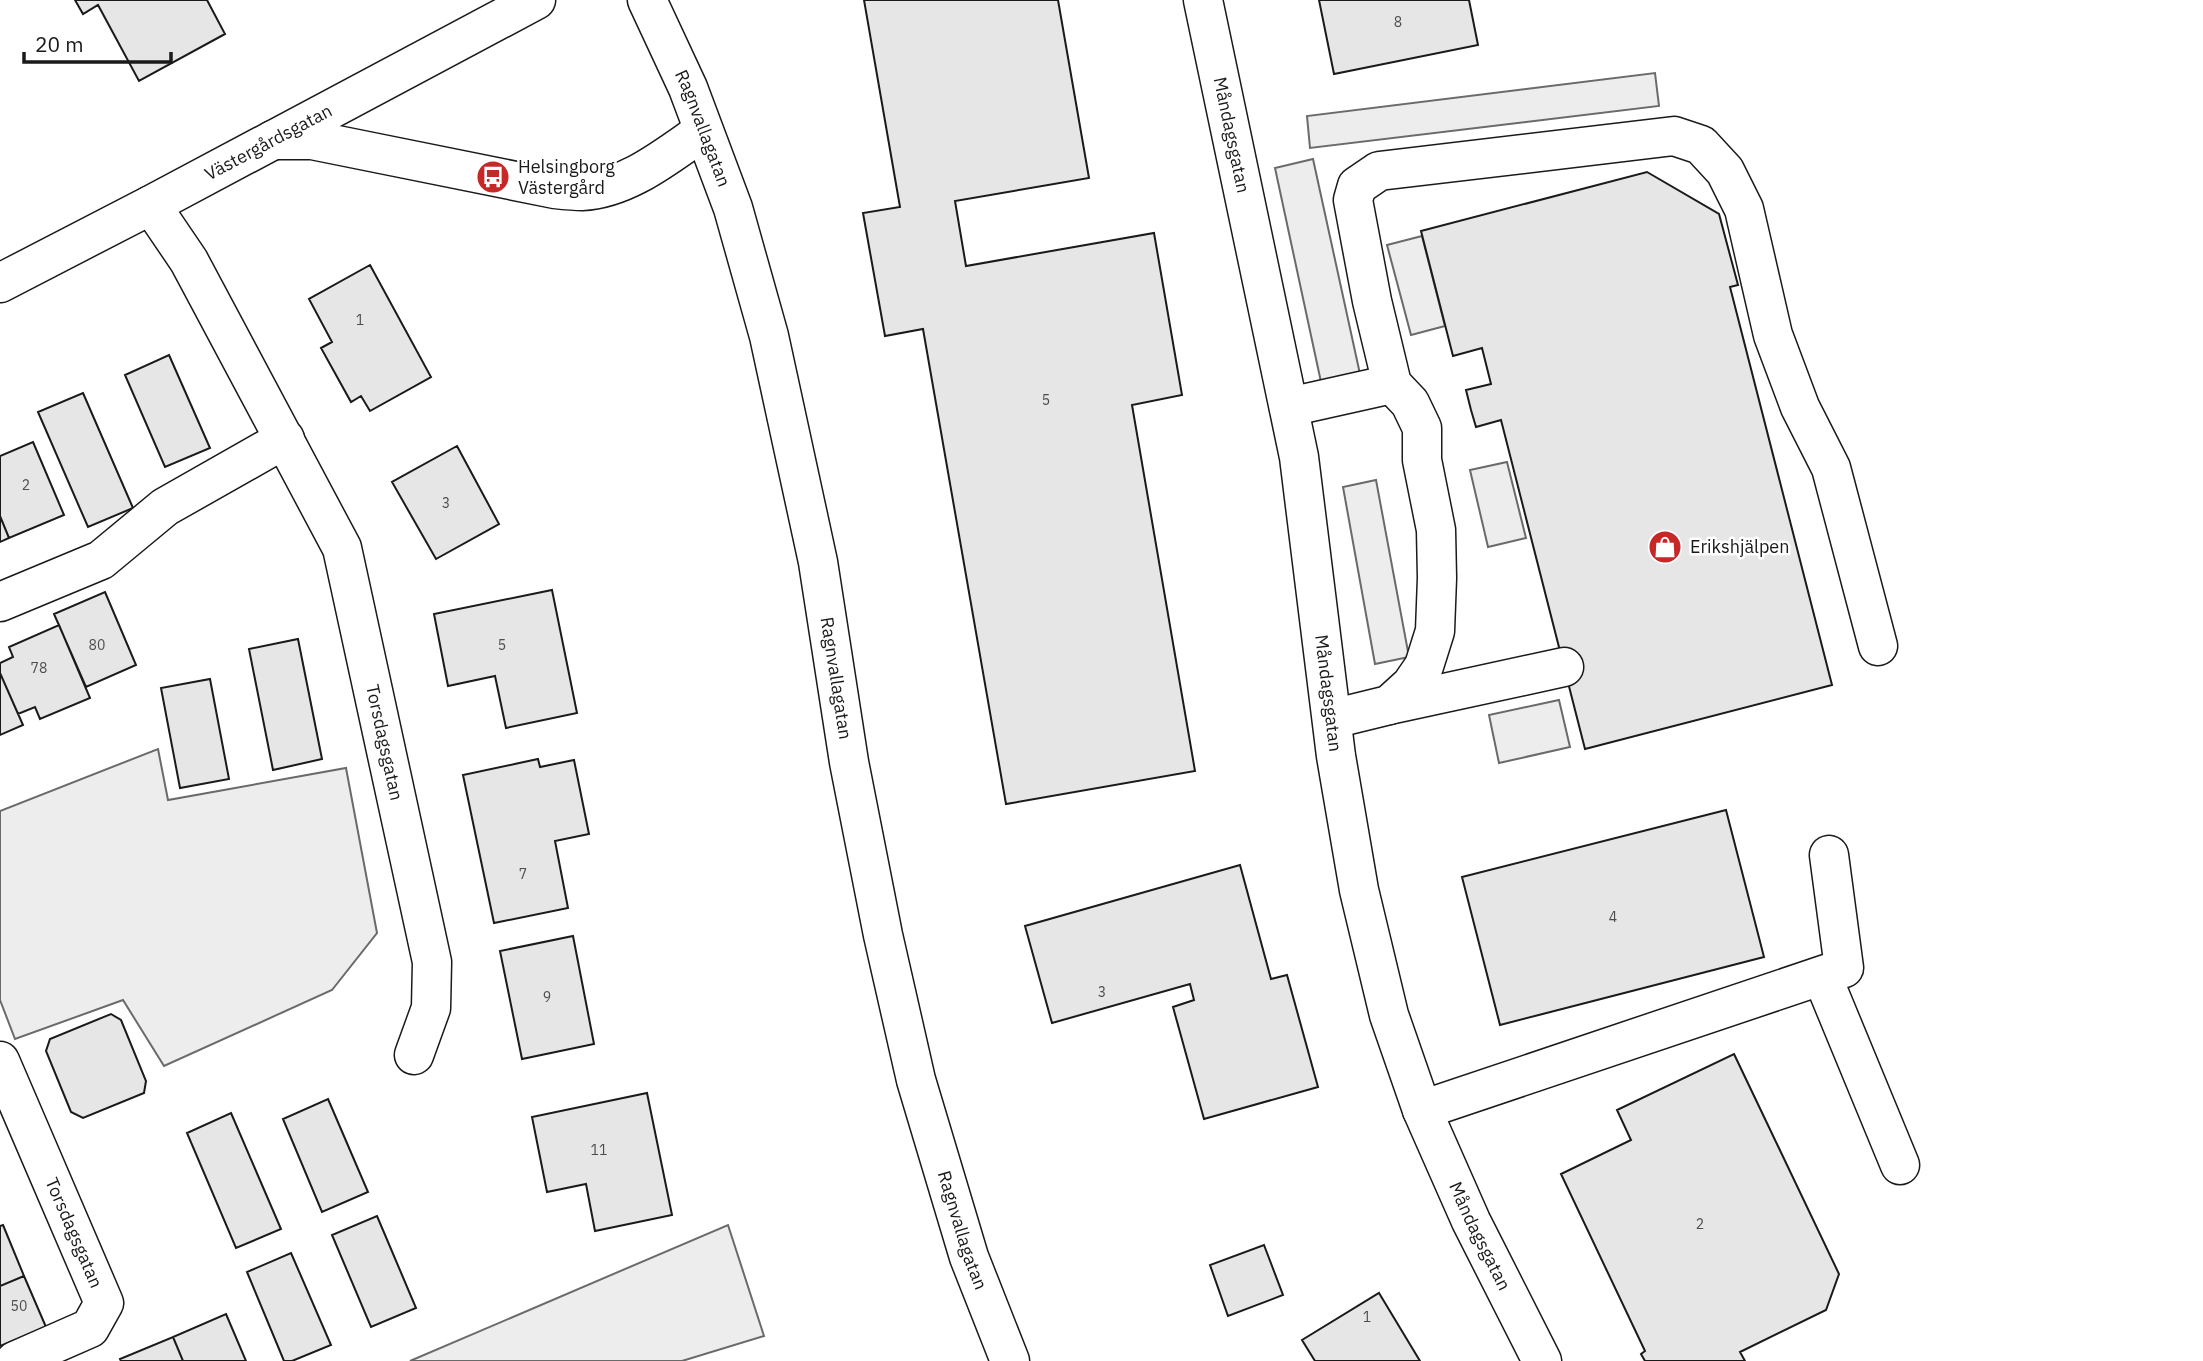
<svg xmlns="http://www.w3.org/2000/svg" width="2203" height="1361" font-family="'IBM Plex Sans',sans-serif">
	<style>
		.built { fill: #ededed; stroke: #6a6a6a; stroke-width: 2 }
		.building { fill: #e6e6e6; stroke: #1a1a1a; stroke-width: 2 }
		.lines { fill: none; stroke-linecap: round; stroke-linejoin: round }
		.minor-casing { stroke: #1a1a1a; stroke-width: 41 }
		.minor { stroke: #fff; stroke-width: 38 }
		.labels { text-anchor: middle; stroke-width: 5; stroke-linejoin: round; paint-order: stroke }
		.number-label { font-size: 14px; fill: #4d4d4d }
		.street-label { font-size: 18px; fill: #1a1a1a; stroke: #fff }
		.poi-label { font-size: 18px; fill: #1a1a1a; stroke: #fff; text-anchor: start }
	</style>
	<rect width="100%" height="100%" fill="#fff"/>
	<path class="built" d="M1655,73l4,33 -349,42 -3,-32z
		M1313,159l47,215 -39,8 -46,-214z
		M1422,236l23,90 -34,9 -24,-90z
		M1507,462l19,76 -38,9 -18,-77z
		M1376,480l33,177 -34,7 -32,-177z
		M1559,700l11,47 -71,16 -10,-48z
		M158,749l10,51 178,-32 31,165 -45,57 -168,76 -41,-66 -108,39 -15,-39v-189z
		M728,1225l36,111 -82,25h-272z"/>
	<path class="building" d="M75,0h132l18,34 -86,47 -41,-76 -15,9z
		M864,0h194l31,178 -134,23 11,65 188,-33 28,162 -50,10 63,366 -189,33 -83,-475 -38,7 -22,-123 37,-6z
		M1319,0h150l9,45 -144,29z
		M1647,172l72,42 19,71 -8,2 102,398 -247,64 -84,-329 -25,7 -5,-17 -5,-20 25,-6 -9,-36 -29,8 -32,-125z
		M370,265l61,112 -61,34 -9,-15 -10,6 -30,-54 11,-6 -23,-43z
		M169,355l41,93 -45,19 -40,-92z
		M83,393l50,115 -45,19 -50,-115z
		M33,442l31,73 -55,23 -9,-22v-60z
		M457,446l42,78 -63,35 -44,-77z
		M0,516l9,22 -9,4z
		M552,590l25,123 -71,15 -11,-52 -47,10 -14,-72z
		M105,592l31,73 -50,22 -32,-73z
		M59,625l31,73 -50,21 -5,-12 -17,7 -18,-41v-10l13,-6 -4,-10z
		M298,639l24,120 -49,11 -24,-121z
		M0,673l23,52 -23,10z
		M210,679l19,100 -49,9 -19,-100z
		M538,759l2,8 34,-7 15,74 -34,7 13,67 -74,15 -31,-148z
		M1726,810l38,147 -264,68 -38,-148z
		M1240,865l31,114 16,-4 31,112 -114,32 -31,-112 21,-7 -4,-16 -138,39 -27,-97z
		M573,936l21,108 -72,15 -22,-108z
		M111,1014l10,6 25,61 -2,12 -61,25 -12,-6 -25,-61 4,-12z
		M1734,1054l105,220 -13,36 -86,42 5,9h-100l-4,-7 4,-3 -84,-177 70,-34 -14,-30z
		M647,1093l25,122 -77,16 -9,-47 -39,8 -15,-75z
		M328,1099l40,93 -46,20 -39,-93z
		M231,1113l50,116 -45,19 -49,-115z
		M377,1216l39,92 -45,19 -39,-92z
		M3,1225l21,51 -24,10v-60z
		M1264,1245l19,50 -55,21 -18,-51z
		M291,1253l40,92 -39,16h-8l-37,-89z
		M24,1276l22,51 -46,19v-60z
		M1379,1293l41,68h-105l-13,-21z
		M226,1314l20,47h-63l-10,-24z
		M173,1337l10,24h-62l-1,-2z"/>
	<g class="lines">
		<defs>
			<g id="minor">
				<path id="s1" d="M647,0l41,88 45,120 36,128 49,226 31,200 34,173 33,145 53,177 41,104"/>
				<path id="s2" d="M1203,0l96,457 37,299 23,134 30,125 33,95 49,111 71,140"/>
				<path d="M273,140h39l243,49c9,1 18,2 27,2 45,-2 86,-36 121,-60"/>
				<path id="s3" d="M151,205l38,56 153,287 90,414 -1,46 -17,47"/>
				<path id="s4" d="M0,283l151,-78 385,-205"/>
				<path d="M1289,407l103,-23"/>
				<path d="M0,602l101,-42 64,-53 120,-68"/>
				<path d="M1389,705l175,-38"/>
				<path d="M1332,719l57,-14 22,-20 13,-19 11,-35 2,-53 -1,-48 -14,-70v-32l-12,-25 -18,-19 -20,-83 -19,-101 4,-14 22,-15 295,-35 27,9 24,26 19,38 29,126 27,72 31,61 47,178"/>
				<path d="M1822,976l78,189"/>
				<path id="s5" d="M0,1061l104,242 -14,25 -75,33"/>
				<path d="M1422,1110l422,-142 -15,-113"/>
			</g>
		</defs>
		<use href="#minor" class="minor-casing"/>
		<use href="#minor" class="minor"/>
	</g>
	<defs>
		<symbol id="bus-disc" viewBox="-11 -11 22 22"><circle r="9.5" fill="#c62828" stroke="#fff"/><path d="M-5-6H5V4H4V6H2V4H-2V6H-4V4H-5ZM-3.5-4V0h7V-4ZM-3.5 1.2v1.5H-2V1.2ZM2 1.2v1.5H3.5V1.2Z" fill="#fff"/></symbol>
		<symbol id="shop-disc" viewBox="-11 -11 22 22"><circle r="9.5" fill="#c62828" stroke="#fff"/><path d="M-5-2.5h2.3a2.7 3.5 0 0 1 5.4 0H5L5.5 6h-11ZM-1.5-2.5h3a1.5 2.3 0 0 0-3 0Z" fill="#fff"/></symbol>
	</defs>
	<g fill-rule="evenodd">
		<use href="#bus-disc" x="474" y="158" width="38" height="38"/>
		<use href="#shop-disc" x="1646" y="528" width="38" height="38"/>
	</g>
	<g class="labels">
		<g class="number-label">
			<text x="1398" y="27">8</text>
			<text x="360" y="325">1</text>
			<text x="1046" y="405">5</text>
			<text x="26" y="490">2</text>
			<text x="446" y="508">3</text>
			<text x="97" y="650">80</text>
			<text x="502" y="650">5</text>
			<text x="39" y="673">78</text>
			<text x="523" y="879">7</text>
			<text x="1613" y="922">4</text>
			<text x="1102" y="997">3</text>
			<text x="547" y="1002">9</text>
			<text x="599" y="1155">11</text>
			<text x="1700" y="1229">2</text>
			<text x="19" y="1311">50</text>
			<text x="1367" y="1322">1</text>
		</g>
		<g class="street-label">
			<text dy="6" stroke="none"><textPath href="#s1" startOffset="140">Ragnvallagatan</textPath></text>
			<text dy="6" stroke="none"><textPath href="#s2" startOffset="138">Måndagsgatan</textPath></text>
			<text dy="6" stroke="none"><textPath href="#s4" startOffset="303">Västergårdsgatan</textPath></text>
			<text dy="6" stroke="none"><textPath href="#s1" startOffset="707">Ragnvallagatan</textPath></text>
			<text dy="6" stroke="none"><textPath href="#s2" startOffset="705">Måndagsgatan</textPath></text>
			<text dy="6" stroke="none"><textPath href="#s3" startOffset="592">Torsdagsgatan</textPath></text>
			<text dy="6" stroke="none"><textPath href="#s1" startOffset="1274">Ragnvallagatan</textPath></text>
			<text dy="6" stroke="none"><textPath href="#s5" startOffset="187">Torsdagsgatan</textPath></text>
			<text dy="6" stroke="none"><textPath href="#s2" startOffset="1272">Måndagsgatan</textPath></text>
		</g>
		<g class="poi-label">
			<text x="518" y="173">Helsingborg<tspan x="518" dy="21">Västergård</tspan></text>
			<text x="1690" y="553">Erikshjälpen</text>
		</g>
	</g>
	<path d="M24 52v10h147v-10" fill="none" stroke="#1a1a1a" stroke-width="3.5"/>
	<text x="35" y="52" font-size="21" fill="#1a1a1a" stroke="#ffffff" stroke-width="5" paint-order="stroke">20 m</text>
</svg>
